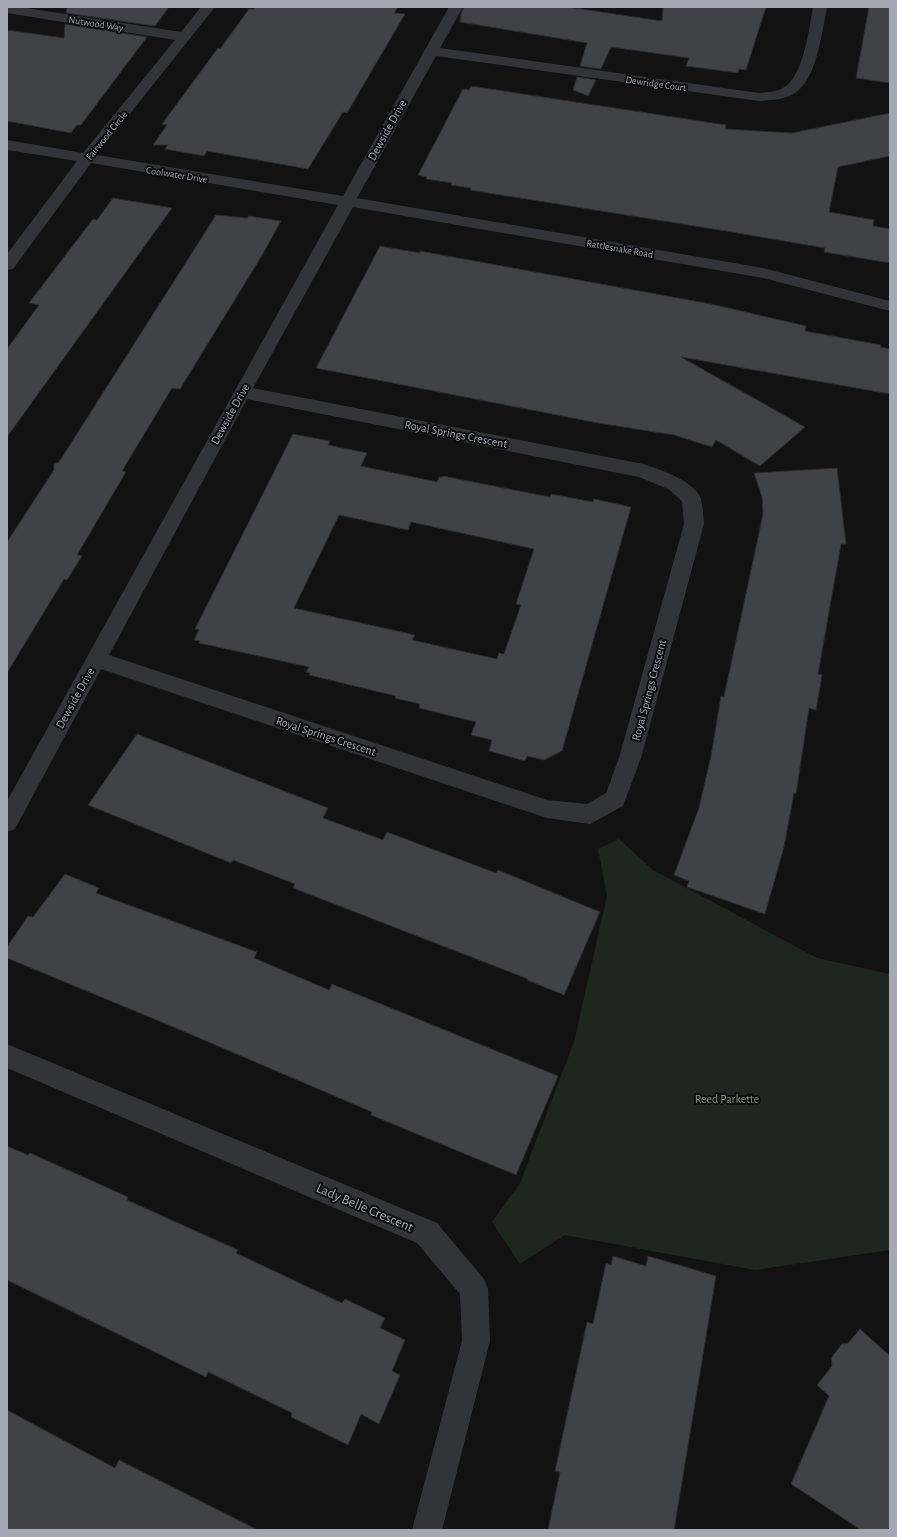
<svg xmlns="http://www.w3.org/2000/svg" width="897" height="1537" font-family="'Alegreya Sans',sans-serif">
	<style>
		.green { fill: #1e2620 }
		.building { fill: #414246; stroke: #2c2c2f; fill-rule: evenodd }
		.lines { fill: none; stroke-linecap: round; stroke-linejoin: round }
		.street { fill: #333438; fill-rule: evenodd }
		.labels { text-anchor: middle; stroke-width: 4; stroke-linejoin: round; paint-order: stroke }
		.far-street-label { font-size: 10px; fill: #a4a8b3; stroke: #0d0d0e }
		.street-label { font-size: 12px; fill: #a4a8b3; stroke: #0d0d0e }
		.park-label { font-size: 12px; fill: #7c9e7f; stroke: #0d0d0e }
		.near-street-label { font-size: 14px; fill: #a4a8b3; stroke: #0d0d0e }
	</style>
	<rect width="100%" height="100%" fill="#121213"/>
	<path class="green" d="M619,839l34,31 164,88 73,16v276l-135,20 -190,-35 -45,29 -28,-42 28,-39 54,-141 33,-146 -9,-47z"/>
	<path class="building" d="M67,7h102l-14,19 -89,-13z
		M256,7h142l-4,6 11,1 -58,99 -4,-1 -35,57 -101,-18 -3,5 -39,-7 3,-4h-15l14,-20 -5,-1 56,-76 2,1 29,-40h5z
		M464,7h104l94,14 1,-14h103l-20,63 -7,-1 -1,4 -52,-7 3,-8 -78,-11 -10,22 -21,-3 7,-23 -127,-21 1,-8z
		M869,7h21v76l-34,-5z
		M65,24l82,13 -66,88h-4l-6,8 -64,-12v-91l57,8z
		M577,77l19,3 -8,16 -15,-6z
		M471,86l255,39 -1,4 67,4 98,-20v43l-52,11 -9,45 45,8 -1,6 17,3v34l-66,-11 1,-4 -99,-17 -256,-41 1,-2 -20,-3 1,-2 -26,-4 1,-2 -9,-2 45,-86 6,1z
		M113,198l59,10 -165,229v-88l32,-44 -10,-2 64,-84 4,1z
		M216,215l31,3 2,-2 32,5 -20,36 -81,132 -8,-1 -50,83 4,1 -49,83 5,1 -15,24 -3,-1 -57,94v-131l47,-72v-6l5,-2z
		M380,246l40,7v-2l291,53 95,22 -1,5 76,14 -1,2 10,2v45l-209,-37 124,70 -45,39 -44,-26 -4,7 -38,-12 -76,-12 -282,-55z
		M293,434l37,7 -2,4 39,8 -6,13 76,16 2,-5h3l1,-1 107,21 1,-3 42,8 1,-3 37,8 -69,244 -18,9 -17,-4 -2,5 -36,-10 3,-11 -21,-5 5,-13 -57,-14 1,-4 -25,-6 1,-2 -87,-21 1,-2 -4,-1 3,-5 -110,-24 1,-2 -6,-1 5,-10 -4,-1zM339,515l69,15 3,-8 123,27 -18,55 5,1 -17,49 -5,-1 -2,6 -85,-19 3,-5 -121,-27z
		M837,468l9,76h-5l-23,130 4,1 -6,35 -7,-2 -13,86 -2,-1 -10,54 -19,67 -78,-27 2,-6 -15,-6 25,-67 12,-52 10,-60 3,1 39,-183 -1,-17 -8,-24z
		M137,734l191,74 -5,10 60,22 4,-8 109,41 2,-3 102,42 -36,83 -37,-15 1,-1 -235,-91 2,-4 -62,-24 -2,3 -143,-58z
		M65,874l34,14 -3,5 161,59 -3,6 75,32 3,-6 226,92 -42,99 -145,-60 1,-3 -201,-86 -164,-68v-11l21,-31 5,1z
		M7,1146l21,9 2,-2 98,44 -1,3 111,50 -2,3 106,50 3,-4 40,19 -5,10 25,12 -13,31 8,4 -21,49 -18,-10 -13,31 -57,-28 1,-4 -84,-41 -2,5 -199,-97z
		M613,1256l33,10 2,-10 68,20 -42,254h-126l12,-58 -5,-1 32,-149 6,2 13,-61 5,2z
		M860,1329l30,27v174h-29l-70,-46 38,-88 -12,-11 15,-19 -1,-8 11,-14 6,-1z
		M7,1410l108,58 4,-8 139,70h-251z"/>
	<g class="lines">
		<path class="street" d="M7,7h13l161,25 20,-25h14l-118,148 246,41 106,-189h14l-23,41 319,45c9,-1 19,-1 27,-7 18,-13 23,-58 27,-79h14c-5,24 -10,72 -32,86 -10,7 -24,7 -36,8l-323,-45 -79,142 406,70 127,33v10l-127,-33 -410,-71 -100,181 390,76c16,5 52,17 58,35 2,8 2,17 3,25l-63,234 -18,48 -33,18 -43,-6 -446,-149 -86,160 -8,3v-31l331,-596 -247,-42 -78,106 -6,1v-16l70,-93 -70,-11v-10l76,13 92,-113 -168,-27zM247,399l392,78 29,12 14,12 2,23 -65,234 -13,35 -19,11 -40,-4 -438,-145z
			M7,1044l430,179 47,56 4,10 2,52 -48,189h-30l50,-189 -2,-47 -43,-51 -410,-175z"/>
	</g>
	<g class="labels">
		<g class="far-street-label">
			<text transform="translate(96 23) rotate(9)" y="4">Nutwood Way</text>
			<text transform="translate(656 83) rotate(8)" y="4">Dewridge Court</text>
			<text transform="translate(106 135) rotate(-51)" y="4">Fairwood Circle</text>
			<text transform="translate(177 174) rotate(9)" y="4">Coolwater Drive</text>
			<text transform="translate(620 248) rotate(10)" y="4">Rattlesnake Road</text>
		</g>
		<g class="street-label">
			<text transform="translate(387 130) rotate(-61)" y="4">Dewside Drive</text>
			<text transform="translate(230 414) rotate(-61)" y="4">Dewside Drive</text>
			<text transform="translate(456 434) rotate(11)" y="4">Royal Springs Crescent</text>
			<text transform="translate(649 690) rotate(-75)" y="4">Royal Springs Crescent</text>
			<text transform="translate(75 698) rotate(-61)" y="4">Dewside Drive</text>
			<text transform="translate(326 736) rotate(18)" y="4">Royal Springs Crescent</text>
		</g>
		<g class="park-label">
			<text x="727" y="1103">Reed Parkette</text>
		</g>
		<g class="near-street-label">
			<text transform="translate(365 1207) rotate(23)" y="5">Lady Belle Crescent</text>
		</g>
	</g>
	<rect width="897" height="1537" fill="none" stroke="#a4a8b3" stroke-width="16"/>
</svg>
